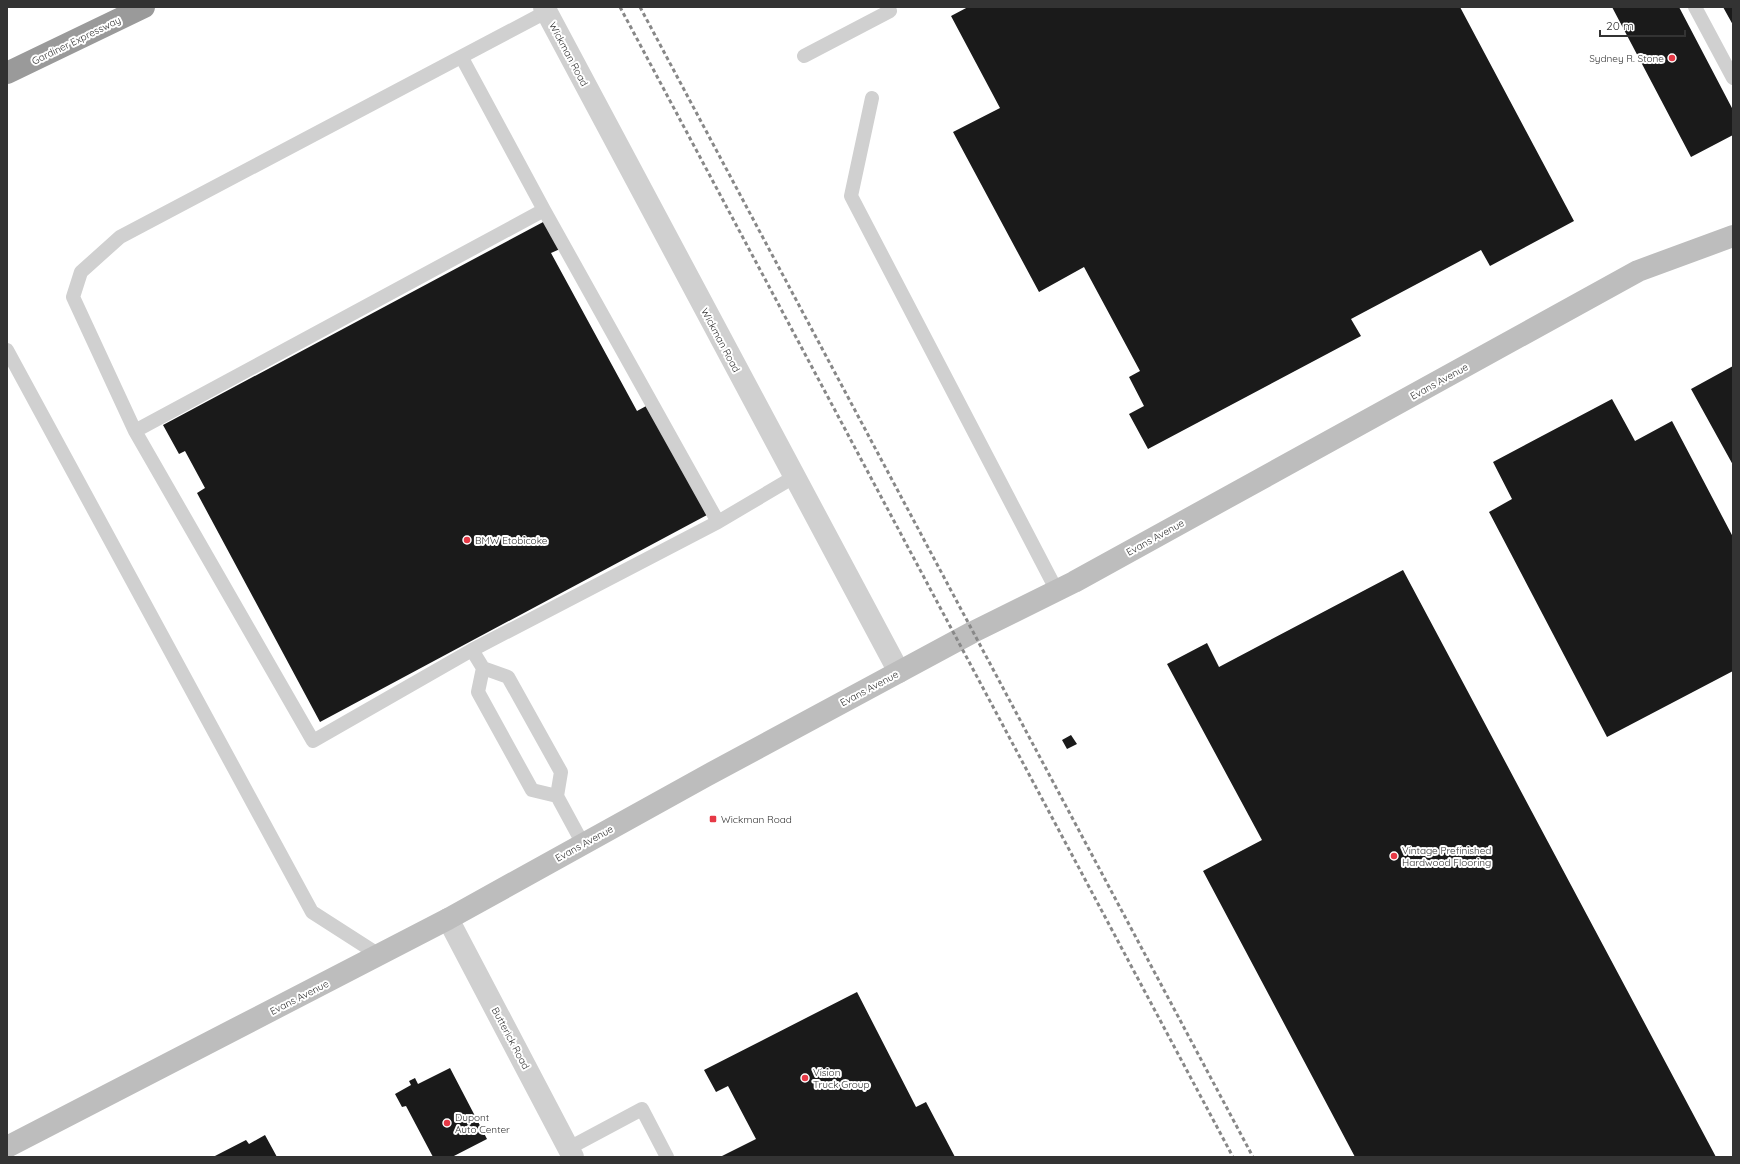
<svg xmlns="http://www.w3.org/2000/svg" width="1740" height="1164" font-family="Quicksand,sans-serif">
	<style>
		.building { fill: #1a1a1a }
		.lines { fill: none; stroke-linecap: round; stroke-linejoin: round }
		.service { stroke: #d0d0d0; stroke-width: 14 }
		.minor { stroke: #d0d0d0; stroke-width: 22 }
		.secondary { stroke: #bdbdbd; stroke-width: 22 }
		.motorway { stroke: #9a9a9a; stroke-width: 22 }
		.rail { stroke: #888; stroke-width: 3; stroke-dasharray: 4 3; stroke-linecap: butt }
		.poi-dot { fill: #e63946; stroke: #fff; stroke-width: 1.5 }
		.labels { text-anchor: middle; stroke-width: 4; stroke-linejoin: round; paint-order: stroke }
		.street-label { font-size: 10px; fill: #333; stroke: #fff }
		.poi-label { font-size: 10px; fill: #333; stroke: #fff; text-anchor: start }
	</style>
	<rect width="100%" height="100%" fill="#fff"/>
	<path class="building" d="M968,7h492l114,214 -84,45 -9,-16 -130,69 10,17 -213,113 -19,-35 15,-8 -15,-29 11,-6 -56,-104 -45,25 -86,-160 47,-24 -49,-92z
		M1612,7h67l54,103v25l-42,22z
		M1723,7h10v18z
		M545,221l15,28 -9,4 86,158 11,-6 59,110 -387,207 -123,-229 8,-5 -20,-37 -6,3 -16,-29z
		M1733,366v99l-42,-76z
		M1612,399l23,42 37,-20 61,116v134l-126,66 -118,-225 23,-13 -19,-37z
		M1403,570l313,587h-361l-152,-286 59,-31 -95,-176 40,-21 12,24z
		M1071,735l6,9 -10,5 -5,-9z
		M857,992l59,115 10,-5 29,55h-235l36,-18 -28,-53 -12,6 -12,-22z
		M450,1068l37,71 -35,18h-19l-27,-51 -4,1 -7,-13 16,-9 -2,-4 6,-3 3,6z
		M265,1135l12,22h-64l33,-17 3,4z"/>
	<g class="lines">
		<path class="service" d="M1695,7l38,71
			M546,12l-426,225 -39,35 -8,25 62,134 178,310 159,-91 11,18 25,9 53,95 -4,24 26,48
			M804,56l86,-45
			M462,58l82,152 174,312 76,-45
			M872,98l-21,98 206,395
			M7,350l305,562 67,43
			M135,431l409,-221
			M472,650l246,-128
			M483,668l-5,24 54,98 25,6
			M569,1148l73,-39 25,48"/>
		<path class="minor" d="M544,7l355,665
			M448,919l125,238"/>
		<path class="secondary" d="M7,1147l441,-228 258,-143 267,-144 101,-50 564,-311 95,-35"/>
		<path class="motorway" d="M7,73l137,-66"/>
		<path class="rail" d="M620,7l613,1150
			M640,7l613,1150"/>
	</g>
	<g class="poi-dot">
		<circle cx="1672" cy="58" r="4"/>
		<circle cx="467" cy="540" r="4"/>
		<rect x="709" y="815" width="8" height="8" rx="2"/>
		<circle cx="1394" cy="856" r="4"/>
		<circle cx="805" cy="1078" r="4"/>
		<circle cx="447" cy="1123" r="4"/>
	</g>
	<g class="labels">
		<g class="street-label">
			<text transform="translate(76 40) rotate(-26)" y="4">Gardiner Expressway</text>
			<text transform="translate(569 54) rotate(62)" y="4">Wickman Road</text>
			<text transform="translate(721 340) rotate(62)" y="4">Wickman Road</text>
			<text transform="translate(1439 381) rotate(-29)" y="4">Evans Avenue</text>
			<text transform="translate(1155 537) rotate(-29)" y="4">Evans Avenue</text>
			<text transform="translate(869 688) rotate(-28)" y="4">Evans Avenue</text>
			<text transform="translate(584 843) rotate(-29)" y="4">Evans Avenue</text>
			<text transform="translate(299 997) rotate(-27)" y="4">Evans Avenue</text>
			<text transform="translate(511 1038) rotate(62)" y="4">Butterick Road</text>
		</g>
		<g class="poi-label">
			<text x="1664" y="62" text-anchor="end">Sydney R. Stone</text>
			<text x="475" y="544">BMW Etobicoke</text>
			<text x="721" y="823">Wickman Road</text>
			<text x="1402" y="854">Vintage Prefinished<tspan x="1402" dy="12">Hardwood Flooring</tspan></text>
			<text x="813" y="1076">Vision<tspan x="813" dy="12">Truck Group</tspan></text>
			<text x="455" y="1121">Dupont<tspan x="455" dy="12">Auto Center</tspan></text>
		</g>
	</g>
	<rect width="1740" height="1164" fill="none" stroke="#333333" stroke-width="16"/>
	<path d="M1600 30v6h85v-6" fill="none" stroke="#333333" stroke-width="2"/>
	<text x="1606" y="30" font-size="12" fill="#333333" stroke="#ffffff" stroke-width="3" paint-order="stroke">20 m</text>
</svg>
